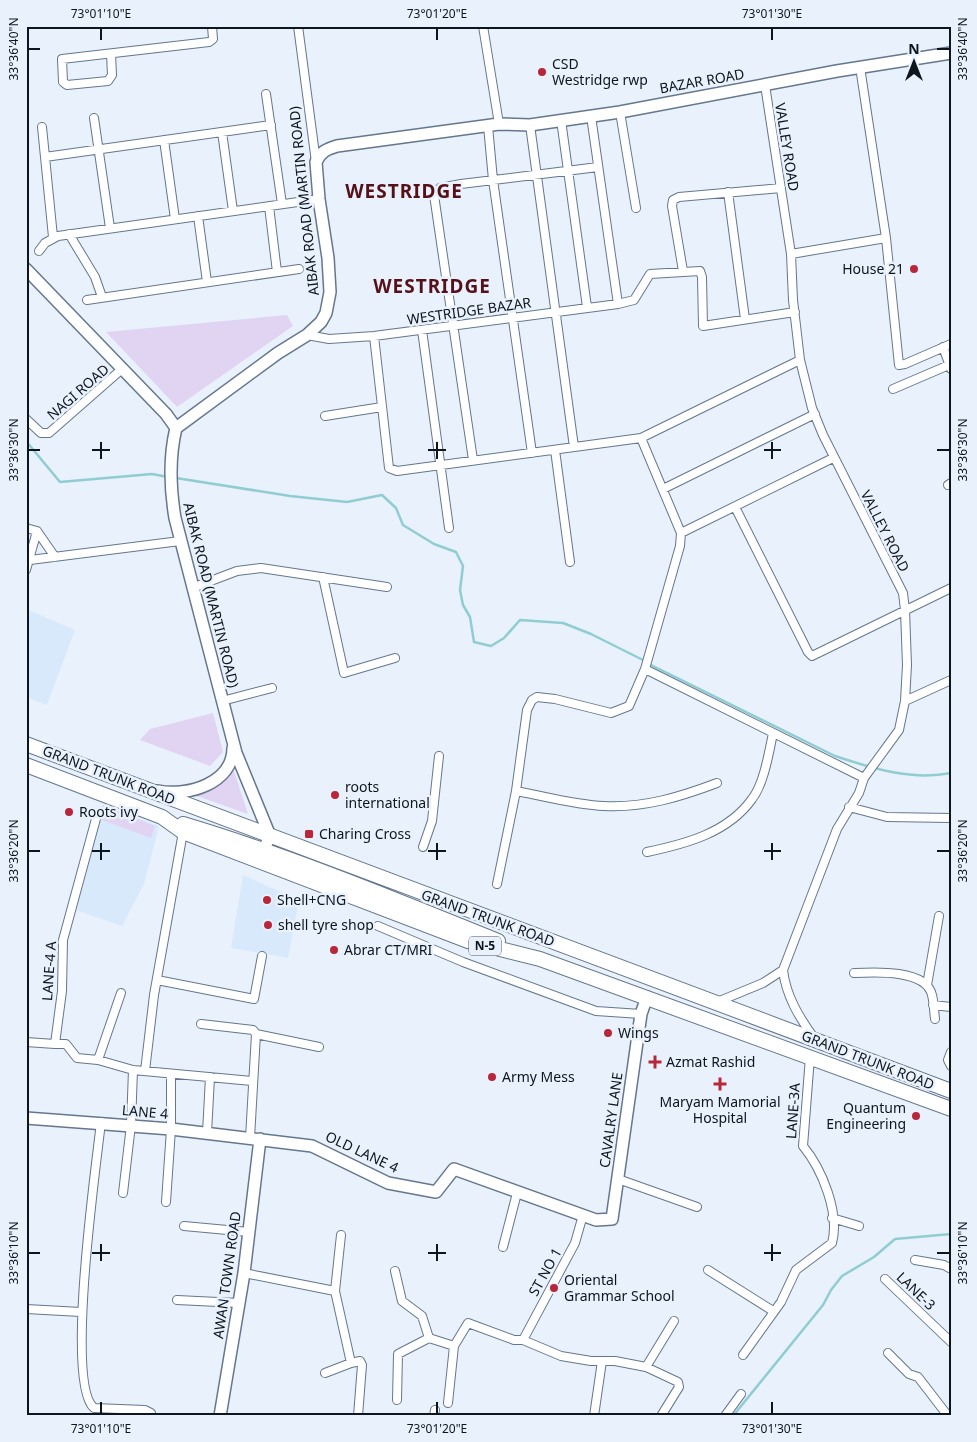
<svg xmlns="http://www.w3.org/2000/svg" width="977" height="1442" font-family="'Noto Sans',sans-serif">
	<style>
		.built { fill: #d9e9fc }
		.green { fill: #e1d4f3 }
		.lines { fill: none; stroke-linecap: round; stroke-linejoin: round }
		.stream { stroke: #90cdd2; stroke-width: 2.5 }
		.street-casing { stroke: #64778e; stroke-width: 10 }
		.secondary-casing { stroke: #64778e; stroke-width: 14 }
		.highway-casing { stroke: #64778e; stroke-width: 16 }
		.street { stroke: #fff; stroke-width: 8 }
		.secondary { stroke: #fff; stroke-width: 11 }
		.highway { stroke: #fff; stroke-width: 14 }
		.ticks { fill: none; stroke: #0d151d; stroke-width: 2 }
		.poi-dot { fill: #b8263a; stroke: #e9f1fc; stroke-width: 2 }
		.labels { text-anchor: middle; stroke-width: 5; stroke-linejoin: round; paint-order: stroke }
		.shield { fill: #e9f1fc; stroke: #4f5760; stroke-width: 1 }
		.shield-label { font-size: 12px; font-weight: bold; fill: #0d151d }
		.poi-label { font-size: 14px; fill: #0d151d; stroke: #e9f1fc; text-anchor: start }
		.street-label { font-size: 14px; fill: #0d151d; stroke: #e9f1fc }
		.district-label { font-size: 19px; font-weight: bold; letter-spacing: 1px; fill: #551018; stroke: #e9f1fc }
		.neatline { fill: none; stroke: #0d151d; stroke-width: 2 }
		.ticks-label { font-size: 12px; text-anchor: middle; fill: #0d151d }
	</style>
	<rect width="100%" height="100%" fill="#e9f1fc"/>
	<path class="built" d="M26,609l49,21 -28,75 -21,-8z
		M103,805l56,21 -15,58 -22,42 -46,-16z
		M243,875l56,25 -11,58 -57,-10z"/>
	<path class="green" d="M287,315l6,11 -116,81 -71,-75z
		M213,713l10,39 -13,14 -70,-26 10,-11z
		M233,768l15,46 -57,-20 33,-17z
		M103,805l52,21 -4,12 -52,-19z"/>
	<g class="lines">
		<path class="stream" d="M26,441l34,41 92,-8 16,3
			M176,478l114,18 57,6 35,-7 14,13 7,17 31,19 22,8 7,14 -3,24 3,15 7,12 4,25 17,4 13,-8 16,-18 43,3 28,11 54,27
			M649,664l186,92c36,12 77,25 116,17
			M733,1416l90,-111 8,-15 11,-14 32,-19 21,-18 56,-5"/>
		<defs>
			<path id="street" d="M298,26l18,136
				M483,26l16,98
				M111,54l1,21 -4,6 -41,4 -4,-3 -1,-23 147,-17 4,-3 -1,-13
				M860,67l26,171 13,127 6,-1 46,-20
				M765,85l26,169 2,46 7,60 12,48 11,27 80,158 2,17 2,55 -2,36 -6,29 -35,48 -5,15 -22,36 -54,141c3,26 16,47 31,68
				M266,94l16,110
				M620,112l16,96
				M591,116l27,188
				M94,118l16,110
				M561,120l26,187
				M530,125l44,322
				M488,126l5,54 39,273
				M42,127l11,110
				M222,132l11,79
				M164,140l11,79
				M45,157l226,-32
				M728,192l17,127
				M269,206l8,66
				M198,216l9,66
				M69,234l26,43 7,20
				M39,251l6,-8 13,-7 261,-37
				M791,254l95,-16
				M683,271l-11,-65 1,-6 6,-3 102,-9
				M87,300l212,-31
				M422,330l27,198
				M307,335l22,4 45,-3 244,-32 16,-4 16,-26 50,-3 2,6 1,49 92,-14
				M374,336l15,132 8,3 244,-33 159,-78
				M943,347l8,22
				M893,389l56,-24
				M325,416l57,-9
				M26,419l15,14h8l73,-64
				M555,450l15,112
				M473,460l-39,-265 6,-7 21,-4 137,-17
				M948,485l3,-2
				M663,489l152,-75
				M735,507l73,145 4,4 139,-68
				M26,528l11,3 18,26
				M681,533l152,-75
				M30,560l150,-19
				M26,570l11,-39
				M323,577l21,96 51,-15
				M192,588l45,-17 24,-3 126,19
				M645,669l219,109
				M222,701l50,-13
				M905,701l46,-21
				M516,791c28,5 59,14 88,15 40,2 76,-9 113,-23
				M849,807l38,10 64,1
				M423,847l9,-26 7,-65
				M647,852c38,-8 81,-19 105,-53 12,-15 17,-47 21,-66
				M497,884l19,-93 11,-81 5,-10 5,-3 18,2 56,14 18,-7 16,-37 35,-123 1,-13 -40,-95
				M378,926l85,36 133,49 45,3
				M854,973c20,-1 72,-4 78,22 2,8 2,16 3,24
				M157,980l97,19 8,-43
				M927,985l12,-69
				M717,1002l46,-19 20,-13
				M933,1005l18,2
				M201,1024l52,6 3,4 63,13
				M26,1042l29,2 7,-53 1,-51 34,-125
				M55,1044h11l11,14 21,2 35,10 119,11
				M951,1052l-3,8 3,6
				M98,1060l23,-67
				M145,1071l9,-76 29,-163
				M101,1122c-5,45 -36,262 -7,286l51,2 6,3v3
				M207,1133l3,-56
				M250,1138l6,-104
				M618,1179l79,28
				M123,1193l8,-68 2,-55
				M166,1202l5,-73v-55
				M832,1218l27,8
				M184,1226l65,6
				M503,1247l14,-54
				M915,1260l29,5 7,4
				M708,1270l65,41
				M395,1271l7,30 20,15 7,22 25,8
				M244,1273l91,18 16,72 9,-2 2,4 -4,51
				M885,1279l66,63
				M335,1291l6,-56
				M177,1300l62,3
				M26,1309l55,3
				M523,1340l52,-97 8,-28
				M888,1353l21,21 9,3 30,39
				M743,1355l38,-53 15,-32 36,-27c8,-30 -10,-74 -29,-97l7,-89
				M646,1367l28,-46
				M325,1373l26,-10
				M397,1400l1,-46 31,-16
				M448,1403l6,-57 14,-23 46,17h9l38,16 30,5h24l31,6 32,15 1,5 -18,29
				M434,1416l1,-6
				M594,1416l8,-55
				M725,1416l16,-22"/>
			<path id="secondary" d="M26,269l140,145 10,14
				M158,791c30,6 75,-8 75,-43
				M263,851l7,-15 -34,-83 -61,-235c-5,-30 -6,-61 1,-90l102,-75 29,-18 14,-13 5,-9 4,-21 -2,-34 -9,-59 -3,-37c4,-10 11,-13 21,-16l162,-22 31,1 90,-13 217,-41 114,-18
				M26,1118l145,11 141,17 76,37 48,9 18,-23 142,51 16,-1 29,-205 6,-17
				M220,1416l24,-143 16,-134"/>
			<path id="highway" d="M26,744l925,347
				M26,765l136,52 21,15 285,109 72,18 411,150
				M183,824c107,32 211,75 315,117"/>
		</defs>
		<use href="#street" class="street-casing"/>
		<use href="#secondary" class="secondary-casing"/>
		<use href="#highway" class="highway-casing"/>
		<use href="#street" class="street"/>
		<use href="#secondary" class="secondary"/>
		<use href="#highway" class="highway"/>
	</g>
	<path class="ticks" d="M101,28v12M437,28v12M772,28v12M28,49h12M937,49h13M101,442v17M437,442v17M772,442v17M28,450h12M92,450h18M428,450h18M764,450h17M937,450h13M101,843v17M437,843v17M772,843v17M28,851h12M92,851h18M428,851h18M764,851h17M937,851h13M101,1244v17M437,1244v17M772,1244v17M28,1253h12M92,1253h18M428,1253h18M764,1253h17M937,1253h13M101,1402v12M437,1402v12M772,1402v12"/>
	<g class="poi-dot">
		<circle cx="542" cy="72" r="5"/>
		<circle cx="914" cy="269" r="5"/>
		<circle cx="335" cy="795" r="5"/>
		<circle cx="69" cy="812" r="5"/>
		<rect x="304" y="829" width="10" height="10" rx="2.5"/>
		<circle cx="267" cy="900" r="5"/>
		<circle cx="268" cy="925" r="5"/>
		<circle cx="334" cy="950" r="5"/>
		<circle cx="608" cy="1033" r="5"/>
		<path d="M652.5 1054.5h5v5h5v5h-5v5h-5v-5h-5v-5h5z"/>
		<circle cx="492" cy="1077" r="5"/>
		<path d="M717.5 1076.5h5v5h5v5h-5v5h-5v-5h-5v-5h5z"/>
		<circle cx="916" cy="1116" r="5"/>
		<circle cx="554" cy="1288" r="5"/>
	</g>
	<g class="labels">
		<rect class="shield" x="469" y="936.5" width="32" height="19" rx="4"/>
		<g class="shield-label">
			<text x="485" y="950">N-5</text>
		</g>
		<g class="poi-label">
			<text x="552" y="69">CSD<tspan x="552" dy="16">Westridge rwp</tspan></text>
			<text x="904" y="274" text-anchor="end">House 21</text>
			<text x="345" y="792">roots<tspan x="345" dy="16">international</tspan></text>
			<text x="79" y="817">Roots ivy</text>
			<text x="319" y="839">Charing Cross</text>
			<text x="277" y="905">Shell+CNG</text>
			<text x="278" y="930">shell tyre shop</text>
			<text x="344" y="955">Abrar CT/MRI</text>
			<text x="618" y="1038">Wings</text>
			<text x="666" y="1067">Azmat Rashid</text>
			<text x="502" y="1082">Army Mess</text>
			<text x="720" y="1107" text-anchor="middle">Maryam Mamorial<tspan x="720" dy="16">Hospital</tspan></text>
			<text x="906" y="1113" text-anchor="end">Quantum<tspan x="906" dy="16">Engineering</tspan></text>
			<text x="564" y="1285">Oriental<tspan x="564" dy="16">Grammar School</tspan></text>
		</g>
		<g class="street-label">
			<text transform="translate(702 81) rotate(-10)" y="5">BAZAR ROAD</text>
			<text transform="translate(787 147) rotate(81)" y="5">VALLEY ROAD</text>
			<text transform="translate(304 201) rotate(-96)" y="5">AIBAK ROAD (MARTIN ROAD)</text>
			<text transform="translate(469 311) rotate(-8)" y="5">WESTRIDGE BAZAR</text>
			<text transform="translate(78 392) rotate(-41)" y="5">NAGI ROAD</text>
			<text transform="translate(885 531) rotate(63)" y="5">VALLEY ROAD</text>
			<text transform="translate(211 595) rotate(76)" y="5">AIBAK ROAD (MARTIN ROAD)</text>
			<text transform="translate(109 775) rotate(21)" y="5">GRAND TRUNK ROAD</text>
			<text transform="translate(488 918) rotate(20)" y="5">GRAND TRUNK ROAD</text>
			<text transform="translate(49 971) rotate(-86)" y="5">LANE-4 A</text>
			<text transform="translate(868 1060) rotate(21)" y="5">GRAND TRUNK ROAD</text>
			<text transform="translate(793 1111) rotate(-86)" y="5">LANE-3A</text>
			<text transform="translate(145 1112) rotate(5)" y="5">LANE 4</text>
			<text transform="translate(611 1120) rotate(-82)" y="5">CAVALRY LANE</text>
			<text transform="translate(362 1152) rotate(25)" y="5">OLD LANE 4</text>
			<text transform="translate(545 1272) rotate(-61)" y="5">ST NO 1</text>
			<text transform="translate(227 1275) rotate(-82)" y="5">AWAN TOWN ROAD</text>
			<text transform="translate(916 1291) rotate(44)" y="5">LANE-3</text>
		</g>
		<g class="district-label">
			<text x="404" y="198">WESTRIDGE</text>
			<text x="432" y="293">WESTRIDGE</text>
		</g>
	</g>
	<rect width="977" height="1442" fill="none" stroke="#e9f1fc" stroke-width="55"/>
	<g transform="translate(914 62)" stroke="#e9f1fc" stroke-width="4" paint-order="stroke">
	<path d="M0-4L9 19L0 12L-9 19Z" fill="#0d151d"/>
	<text y="-8" font-size="14" font-weight="bold" text-anchor="middle" fill="#0d151d">N</text>
	</g>
	<rect x="28" y="28" width="922" height="1386" class="neatline"/>
	<g class="ticks-label">
		<text x="101" y="18">73°01'10"E</text>
		<text x="437" y="18">73°01'20"E</text>
		<text x="772" y="18">73°01'30"E</text>
		<text transform="translate(14 49) rotate(-90)" y="4">33°36'40"N</text>
		<text transform="translate(963 49) rotate(-90)" y="4">33°36'40"N</text>
		<text transform="translate(14 450) rotate(-90)" y="4">33°36'30"N</text>
		<text transform="translate(963 450) rotate(-90)" y="4">33°36'30"N</text>
		<text transform="translate(14 851) rotate(-90)" y="4">33°36'20"N</text>
		<text transform="translate(963 851) rotate(-90)" y="4">33°36'20"N</text>
		<text transform="translate(14 1253) rotate(-90)" y="4">33°36'10"N</text>
		<text transform="translate(963 1253) rotate(-90)" y="4">33°36'10"N</text>
		<text x="101" y="1433">73°01'10"E</text>
		<text x="437" y="1433">73°01'20"E</text>
		<text x="772" y="1433">73°01'30"E</text>
	</g>
</svg>
